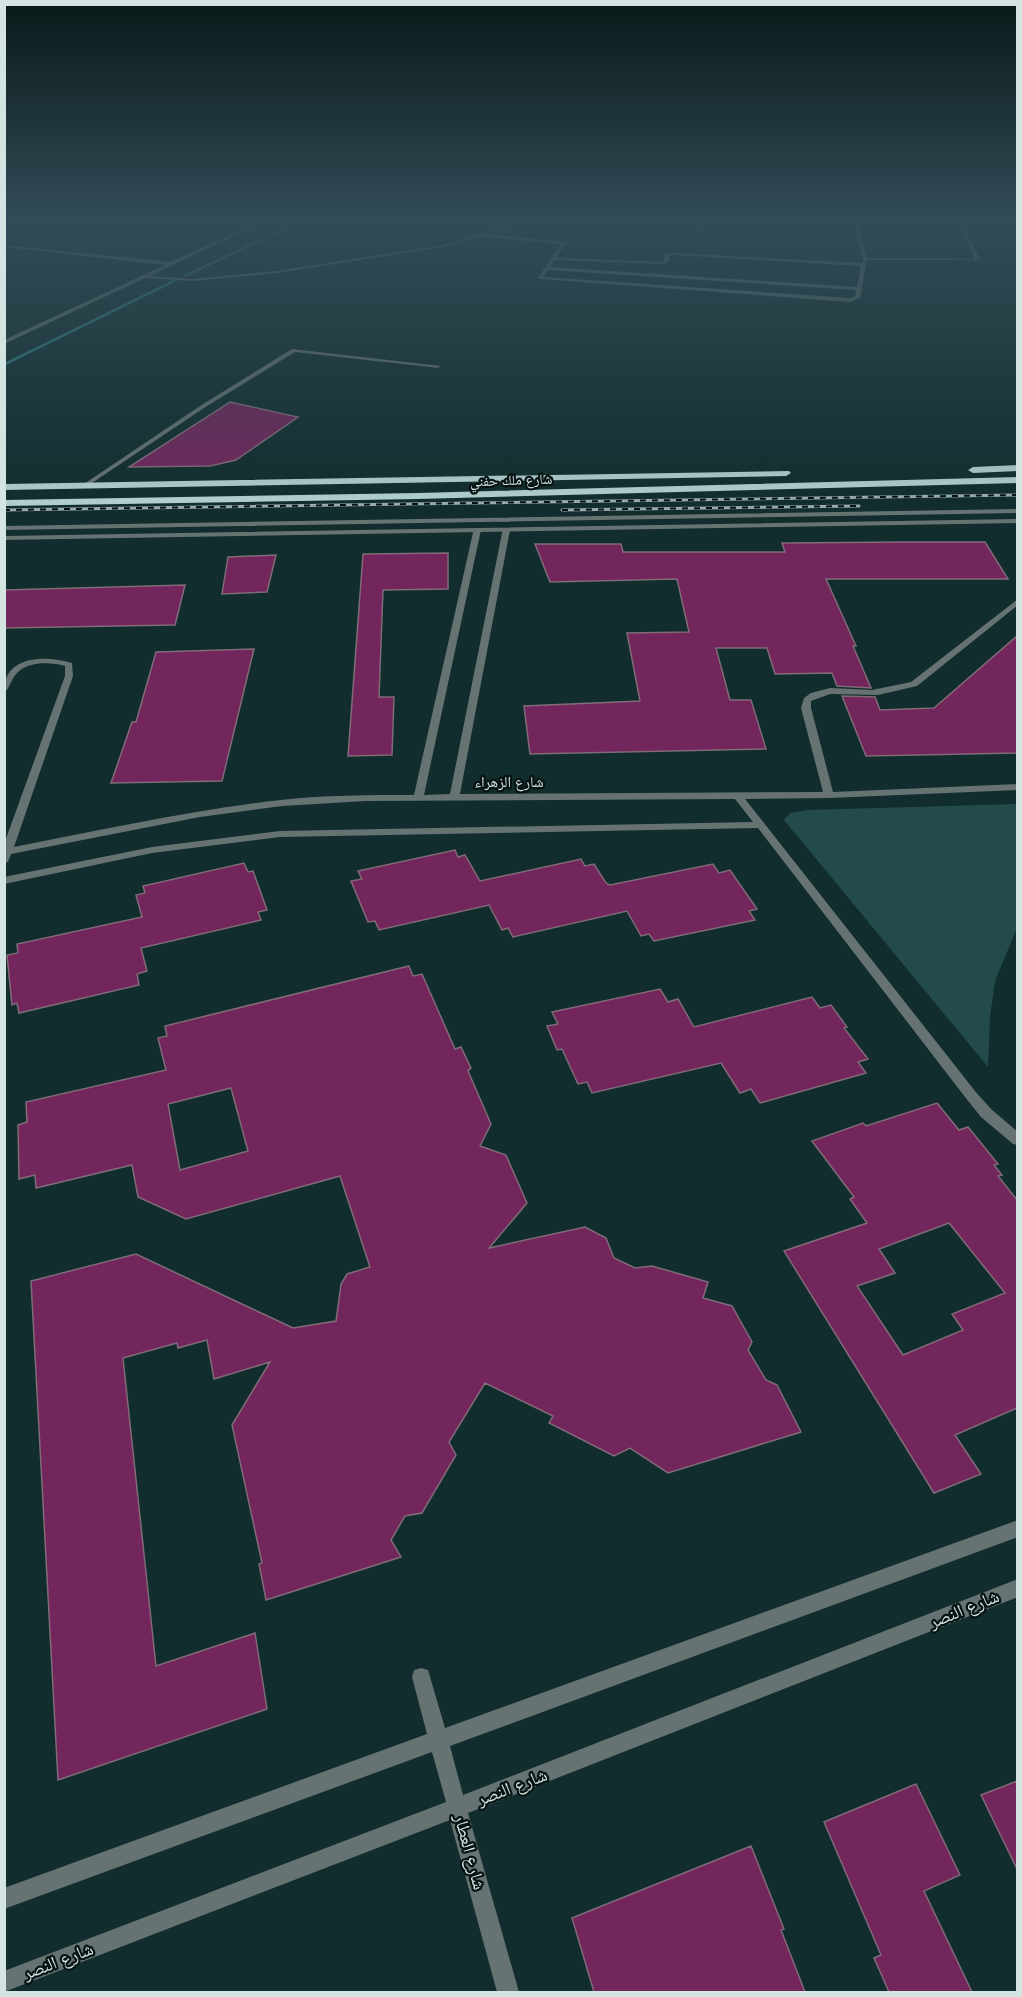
<svg xmlns="http://www.w3.org/2000/svg" width="1022" height="1997" font-family="Quicksand,'Noto Naskh Arabic',sans-serif">
	<style>
		.green { fill: #234b4c }
		.lines { fill: none; stroke-linecap: round; stroke-linejoin: round }
		.stream { fill: #2f7d7e; fill-rule: evenodd }
		.building { fill: #72265c; stroke: #816b78; stroke-width: 1.5; fill-rule: evenodd }
		.minor { fill: #677373; fill-rule: evenodd }
		.tertiary { fill: #677373; fill-rule: evenodd }
		.trunk { fill: #b1cece; fill-rule: evenodd }
		.rail-casing { stroke: #97abab; stroke-width: 3 }
		.rail { stroke: #071313; stroke-width: 2; stroke-dasharray: 6; stroke-linecap: butt }
		.labels { text-anchor: middle; stroke-width: 4.5; stroke-linejoin: round; paint-order: stroke }
		.far-street-label { font-size: 14px; fill: #d4e4e3; stroke: #071313 }
		.street-label { font-size: 15px; fill: #d4e4e3; stroke: #071313 }
		.near-street-label { font-size: 18px; fill: #d4e4e3; stroke: #071313 }
	</style>
	<rect width="100%" height="100%" fill="#112d2d"/>
	<path class="green" d="M1017,804v124l-22,53 -5,36 -2,50 -204,-247 6,-7 17,-3z"/>
	<g class="lines">
		<path class="stream" d="M296,222h4l-114,55 -4,-1z
			M173,280l4,1 -173,85v-3z"/>
	</g>
	<path class="building" d="M230,402l68,15 -62,43 -26,6 -81,1z
		M902,542h83l23,37h-182l30,67h-3l18,42 -34,-2 -5,-13 -57,1 -8,-26h-51l14,52h21l15,49 -236,5 -6,-48 116,-5 -13,-68 62,-1 -12,-53 -127,3 -15,-38h86l2,8h162l-3,-9z
		M448,553v36l-65,1 -4,107h15l-2,58 -44,1 15,-202z
		M276,555l-9,37 -45,2 6,-37z
		M185,585l-10,40 -171,3v-38z
		M1017,636v117l-151,3 -24,-60 33,1 5,13 54,-2z
		M254,649l-32,132 -111,2 21,-61h4l20,-70z
		M455,850l3,7 7,-2 15,26 101,-22 4,7 9,-2 12,19 4,2 103,-21 6,9 11,-3 27,39 -8,2 6,9 -101,21 -5,-7 -8,2 -14,-25 -114,26 -5,-9 -6,2 -13,-25 -110,25 -4,-9 -7,1 -17,-41 11,-2 -4,-8z
		M244,863l4,9 5,-1 14,39 -9,2 3,8 -120,28 6,23 -10,3 2,11 -120,28 -2,-10 -5,2 -5,-50 11,-2 -1,-9 125,-27 -6,-22 9,-2 -2,-7z
		M409,966l4,10 9,-2 33,75 6,-2 10,21 -3,3 23,53 -11,22 26,9 21,48 -38,45 96,-21 21,11 8,20 21,10 17,-2 56,16 -5,16 29,8 20,36 -4,8 18,30 11,5 24,47 -133,41 -38,-25 -16,8 -65,-33 4,-7 -68,-33 -36,59 7,13 -34,58 -17,3 -14,24 10,17 -135,43 -7,-36 3,-1 -30,-138 38,-63 -56,17 -7,-39 -29,8 -1,-5 -54,15 33,308 99,-33 12,76 -209,71 -27,-499 105,-27 157,74 43,-7 5,-37 6,-10 23,-7 -30,-91 -154,43 -48,-22 -6,-32 -96,23 -1,-13 -16,4 -1,-54 9,-3 -1,-20 140,-32 -8,-32 9,-2 -2,-10zM231,1088l17,63 -68,19 -12,-66z
		M660,989l8,13 10,-3 16,28 118,-30 8,11 11,-3 16,22 -3,1 24,31 -10,3 8,11 -106,30 -9,-14 -11,4 -19,-30 -129,30 -5,-11 -9,2 -16,-35 -5,1 -10,-24 11,-2 -6,-12z
		M937,1103l22,27 9,-3 30,37 -4,1 8,10 -4,1 19,24v208l-62,27 26,39 -47,19 -150,-242 83,-28 -17,-24 4,-2 -42,-56 51,-18 3,3zM949,1223l56,70 -53,21 11,16 -60,25 -46,-69 38,-13 -16,-24z
		M1017,1781v88l-36,-74z
		M916,1784l44,91 -36,16 48,101h-83l-15,-34 7,-3 -57,-133z
		M751,1846l33,83 -3,1 24,62h-211l-22,-74z"/>
	<g class="lines">
		<path class="minor" d="M258,222h5l-113,54 42,3 85,-8 166,-26 79,-23h6l-40,12 78,8 -10,16 108,4 1,-8 10,-1 187,10 1,-4 -10,-37h4l10,36 108,1 -17,-37h4l18,38h-113l-7,38 -10,4 -310,-23 -2,-1 23,-34 -80,-7 -38,10 -166,26 -85,8 -47,-3 -141,66v-4l161,-75 -161,-18v-2l166,17zM675,255l186,11 -4,21 -307,-20 4,-7 110,4 5,-2v-6zM548,270l308,20 -1,7 -5,1 -307,-21z
			M704,222h4l-7,6h-4z
			M292,349l149,17 -3,2 -143,-16 -91,56 -118,79 -5,-1 119,-80z
			M474,528l7,2 -57,265 26,-1 53,-266 7,2 -50,264 363,-2 -22,-84 3,-10 7,-5 19,-5 42,2 39,-8 107,-83v6l-101,81 -39,9 -48,-1 -19,7v7l22,84 185,-8v6l-189,8 -84,1 230,292 16,18 27,23v13l-5,-1 -32,-27 -16,-20 -207,-269 -478,9 -128,16 -148,31v-7l148,-30 128,-16 473,-9 -18,-23 -369,2 -84,5 -82,11 -189,37 -3,8 -4,1v-19l61,-168v-10c-14,-4 -37,-5 -48,7 -4,4 -7,12 -10,17l-3,1c0,-36 42,-36 68,-28l1,13 -59,171c88,-17 177,-37 267,-47 44,-5 88,-5 133,-5z
			M1018,1520v17l-568,209 13,49 555,-216v18l-550,216 51,179h-22l-47,-172 -446,172v-21l442,-169 -14,-50 -428,157v-21l423,-154 -15,-57 2,-7 7,-2 7,2 17,58z"/>
		<path class="tertiary" d="M1018,509v4l-1014,17v-4z
			M1018,519v4l-1014,17v-4z"/>
		<path class="trunk" d="M1018,465v6l-45,2 -5,-3 5,-3z
			M789,471l2,2 -5,3 -782,14v-6z
			M1018,477v6l-600,16 -414,7v-6l414,-7z"/>
		<defs>
			<path id="rail" d="M4,510l1014,-15
				M562,510l297,-4"/>
		</defs>
		<use href="#rail" class="rail-casing"/>
		<use href="#rail" class="rail"/>
	</g>
	<linearGradient id="sky" x2="0" y2="1"><stop stop-color="#091919"/><stop offset="0.44" stop-color="#324c57"/><stop offset="1" stop-color="#324c57" stop-opacity="0"/></linearGradient>
	<rect width="1022" height="501" fill="url(#sky)"/>
	<g class="labels">
		<g class="far-street-label">
			<text transform="translate(511 480) rotate(-2)" y="5">شارع ملك حفني</text>
		</g>
		<g class="street-label">
			<text x="509" y="787">شارع الزهراء</text>
		</g>
		<g class="near-street-label">
			<text transform="translate(964 1609) rotate(-22)" y="6">شارع النصر</text>
			<text transform="translate(512 1787) rotate(-21)" y="6">شارع النصر</text>
			<text transform="translate(470 1852) rotate(75)" y="6">شارع العطار</text>
			<text transform="translate(58 1961) rotate(-21)" y="6">شارع النصر</text>
		</g>
	</g>
	<rect width="1022" height="1997" fill="none" stroke="#d4e4e3" stroke-width="12"/>
</svg>
